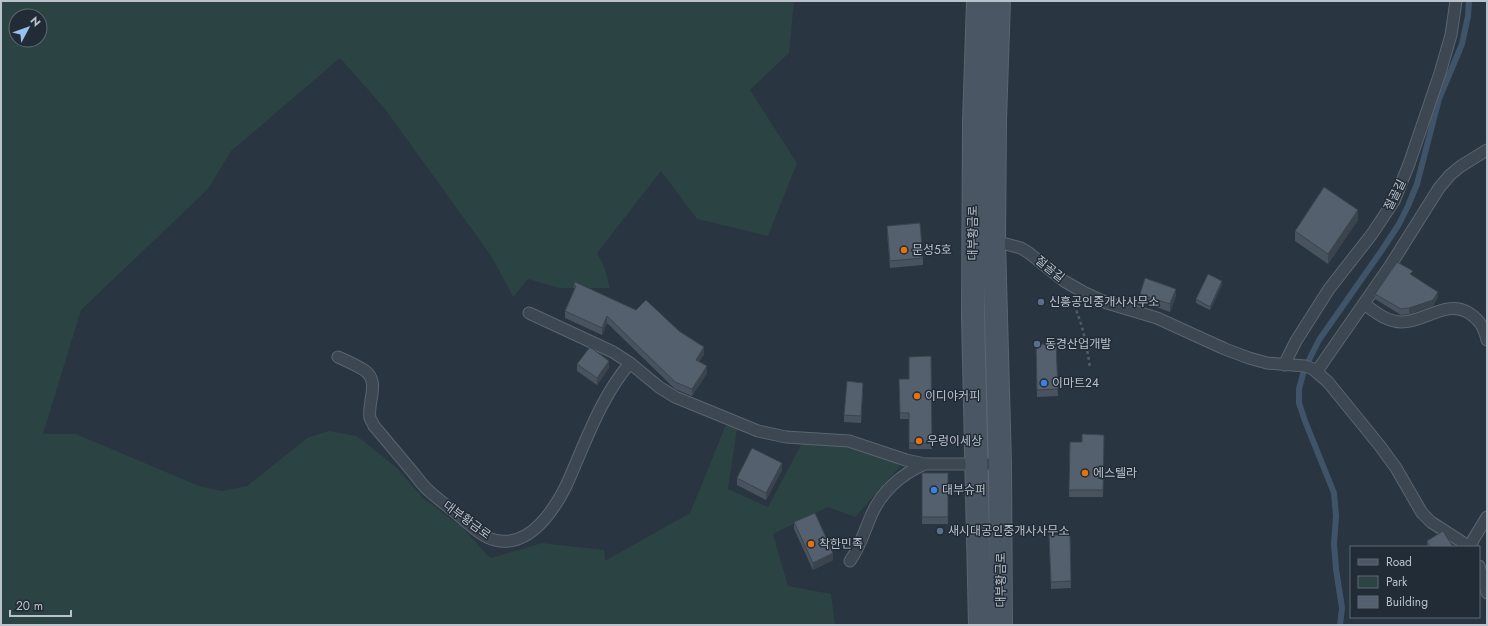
<svg xmlns="http://www.w3.org/2000/svg" width="1488" height="626" font-family="Jost,'Noto Sans KR',sans-serif">
	<style>
		.green { fill: #2c4343; fill-rule: evenodd }
		.lines { fill: none; stroke-linecap: round; stroke-linejoin: round }
		.stream { stroke: #405469; stroke-width: 6 }
		.lane-casing { stroke: #5b656f; stroke-width: 13 }
		.secondary-casing { stroke: #5b656f; stroke-width: 24 }
		.path { stroke: #4b6061; stroke-width: 2.5; stroke-dasharray: 3 3; stroke-linecap: butt }
		.lane { stroke: #3d4751; stroke-width: 11 }
		.secondary { stroke: #4b5664; stroke-width: 22 }
		.wall { fill: #48535f }
		.shaded-wall { fill: #3b434d }
		.building { fill: #54606e; stroke: #3b434d }
		.food-dot { fill: #e8710a; stroke: #222c37; stroke-width: 1.5 }
		.service-dot { fill: #5c6f8a; stroke: #222c37; stroke-width: 1.5 }
		.shop-dot { fill: #3f7fe0; stroke: #222c37; stroke-width: 1.5 }
		.labels { text-anchor: middle; stroke-width: 3; stroke-linejoin: round; paint-order: stroke }
		.street-label { font-size: 12px; fill: #bac2cb; stroke: #222c37 }
		.poi-label { font-size: 12px; fill: #bac2cb; stroke: #222c37; text-anchor: start }
	</style>
	<rect width="100%" height="100%" fill="#293541"/>
	<path class="green" d="M1,1h793l-5,52 -39,37 47,73 -29,73 -71,-17 -36,-48 -64,82 7,13 6,22h-51l-31,-9 -15,18 -21,-40 -107,-148 -45,-51 -109,93 -23,38 -127,121 -38,124h33l123,52 23,5 25,-5 60,-48 22,-7 28,5 39,31 27,31 39,29 25,28 4,3 51,-15 62,7 1,11 85,-48 36,-88 11,4 -9,60 40,18 34,-64 36,1 26,5 33,12 3,5 -45,51 -27,-10 -55,27 15,52 43,8 4,31h-834zM16,16h24v24h-24z"/>
	<g class="lines">
		<path class="stream" d="M1309,360l10,-20 63,-90 17,-26 9,-18 9,-22 22,-85 23,-55 6,-28 1,-15
			M1303,374l-4,15v14l6,18 29,72 2,23 -2,28 2,25 6,39 -2,17"/>
		<defs>
			<path id="lane" d="M991,243h11l19,5 8,5 35,28 21,12 22,10 50,15 68,31 24,9 18,5 38,3 8,3 15,13 52,64 16,22 26,45 9,9 31,20 5,5
				M1364,304c11,8 23,18 38,18 23,0 44,-23 67,-9 11,7 15,15 18,27
				M529,313l84,39 17,11 29,24 16,10 83,34 28,6 63,4 57,19 19,4h75
				M338,357c9,4 18,8 26,13 17,11 3,32 6,48 1,3 3,5 4,8 13,15 25,30 37,44 6,7 11,15 18,21 11,10 24,19 35,29 11,9 22,20 36,21 31,4 54,-31 66,-55 19,-42 34,-88 64,-123
				M1284,365l12,-24 33,-52 43,-55 22,-33 15,-37 31,-91 11,-38 5,-34
				M1317,371l73,-105 49,-78 11,-13 11,-9 26,-16
				M1471,547l2,-7 14,-23
				M850,561c10,-14 14,-29 21,-45 10,-24 30,-42 54,-52
				M1479,566l8,27"/>
			<path id="secondary" d="M978,1l-4,122 -1,193 7,309
				M999,1l-4,119 -1,123 6,221 1,161"/>
		</defs>
		<use href="#lane" class="lane-casing"/>
		<use href="#secondary" class="secondary-casing"/>
		<path class="path" d="M1074,305c9,20 13,42 16,63"/>
		<use href="#lane" class="lane"/>
		<use href="#secondary" class="secondary"/>
	</g>
	<path class="wall" d="M1358,220l-30,44 -33,-23v-10z
		M887,226l36,32v7l-33,3 -3,-35z
		M1413,276l25,21 -5,9 -24,8 -8,1 -26,-16v-5z
		M574,284l105,47 25,23 -5,8 8,11 -15,23 -17,-7 -68,-66 -5,12 -37,-17v-7l9,-21z
		M1222,285l-12,25 -14,-7v-4z
		M1140,294l36,2 -6,16 -30,-11z
		M1036,344h20l2,52 -21,1z
		M931,356l1,93h-23v-30h-9l-1,-40h10z
		M577,364l32,4 -12,17 -20,-14z
		M863,390l-2,33 -17,-1v-7z
		M1104,435l-1,62h-34l1,-55h12z
		M782,470l-16,30 -29,-15v-7z
		M922,473h26v51h-26z
		M794,522l39,38 -20,10 -19,-41z
		M1049,535h21l1,53 -20,1z
		M1427,541l26,6h-26z"/>
	<path class="shaded-wall" d="M1358,210v10l-30,44v-10z
		M1222,281v4l-12,25v-3z
		M1176,289v7l-6,16v-8z
		M1438,292v5l-5,9 -24,8v-6z
		M607,316v7l-5,12v-7z
		M704,347v7l-8,13v-7z
		M609,361v7l-12,17v-7z
		M707,366v7l-15,23v-7z
		M863,383v7l-2,33v-7z
		M782,463v7l-16,30v-7z
		M833,553v7l-20,10v-7z"/>
	<path class="building" d="M1324,187l34,23 -30,44 -33,-23z
		M920,223l3,35 -33,3 -3,-35z
		M1397,262l16,9 -3,3 28,18 -5,8 -24,8 -8,1 -26,-15z
		M1208,274l14,7 -12,26 -14,-8z
		M1145,278l31,11 -6,15 -30,-10z
		M575,282l61,28 10,-10 33,31 25,16 -8,13 11,6 -15,23 -17,-7 -68,-66 -5,12 -37,-17 11,-25 -2,-2z
		M1036,344h20l2,45 -21,1z
		M590,347l19,14 -12,17 -20,-14z
		M931,356l1,87h-23v-30h-9l-1,-34h10v-22z
		M847,381l16,2 -2,33 -17,-1z
		M1082,434l22,1 -1,55h-34l1,-48h12z
		M752,448l30,15 -16,30 -29,-15z
		M922,473h26v44h-26z
		M815,513l18,40 -20,10 -19,-41z
		M1443,531l10,16h-23l-3,-6z
		M1049,535h21l1,46 -20,1z"/>
	<g class="food-dot">
		<circle cx="904" cy="250" r="4"/>
		<circle cx="917" cy="396" r="4"/>
		<circle cx="919" cy="441" r="4"/>
		<circle cx="1085" cy="473" r="4"/>
		<circle cx="811" cy="544" r="4"/>
	</g>
	<g class="service-dot">
		<circle cx="1041" cy="302" r="4"/>
		<circle cx="1037" cy="344" r="4"/>
		<circle cx="940" cy="531" r="4"/>
	</g>
	<g class="shop-dot">
		<circle cx="1044" cy="383" r="4"/>
		<circle cx="934" cy="490" r="4"/>
	</g>
	<g class="labels">
		<g class="street-label">
			<text transform="translate(1395 195) rotate(-63)" y="4">절골길</text>
			<text transform="translate(973 233) rotate(-90)" y="4">대부황금로</text>
			<text transform="translate(1050 269) rotate(39)" y="4">절골길</text>
			<text transform="translate(467 520) rotate(36)" y="4">대부황금로</text>
			<text transform="translate(1001 580) rotate(-90)" y="4">대부황금로</text>
		</g>
		<g class="poi-label">
			<text x="912" y="254">문성5호</text>
			<text x="1049" y="306">신흥공인중개사사무소</text>
			<text x="1045" y="348">동경산업개발</text>
			<text x="1052" y="387">이마트24</text>
			<text x="925" y="400">이디야커피</text>
			<text x="927" y="445">우렁이세상</text>
			<text x="1093" y="477">에스텔라</text>
			<text x="942" y="494">대부슈퍼</text>
			<text x="948" y="535">새시대공인중개사사무소</text>
			<text x="819" y="548">착한민족</text>
		</g>
	</g>
	<rect width="1488" height="626" fill="none" stroke="#bac2cb" stroke-width="4"/>
	<rect x="1350" y="546" width="130" height="72" fill="#222c37" stroke="#5f6872"/>
	<rect x="1358" y="559" width="20" height="6" fill="#4b5664" stroke="#5f6872"/>
	<text x="1386" y="566" font-size="12" fill="#bac2cb">Road</text>
	<rect x="1358" y="576" width="20" height="12" fill="#2c4343" stroke="#5f6872"/>
	<text x="1386" y="586" font-size="12" fill="#bac2cb">Park</text>
	<rect x="1358" y="596" width="20" height="12" fill="#54606e" stroke="#5f6872"/>
	<text x="1386" y="606" font-size="12" fill="#bac2cb">Building</text>
	<g transform="translate(28 28) rotate(49)"><circle r="19" fill="#222c37" stroke="#5f6872"/>
	<path d="M0-3L7 15L0 10L-7 15Z" fill="#98c1f2"/>
	<text y="-6" font-size="11" font-weight="bold" text-anchor="middle" fill="#bac2cb">N</text>
	</g>
	<path d="M10 610v6h61v-6" fill="none" stroke="#bac2cb" stroke-width="2"/>
	<text x="16" y="610" font-size="12" fill="#bac2cb" stroke="#222c37" stroke-width="3" paint-order="stroke">20 m</text>
</svg>
